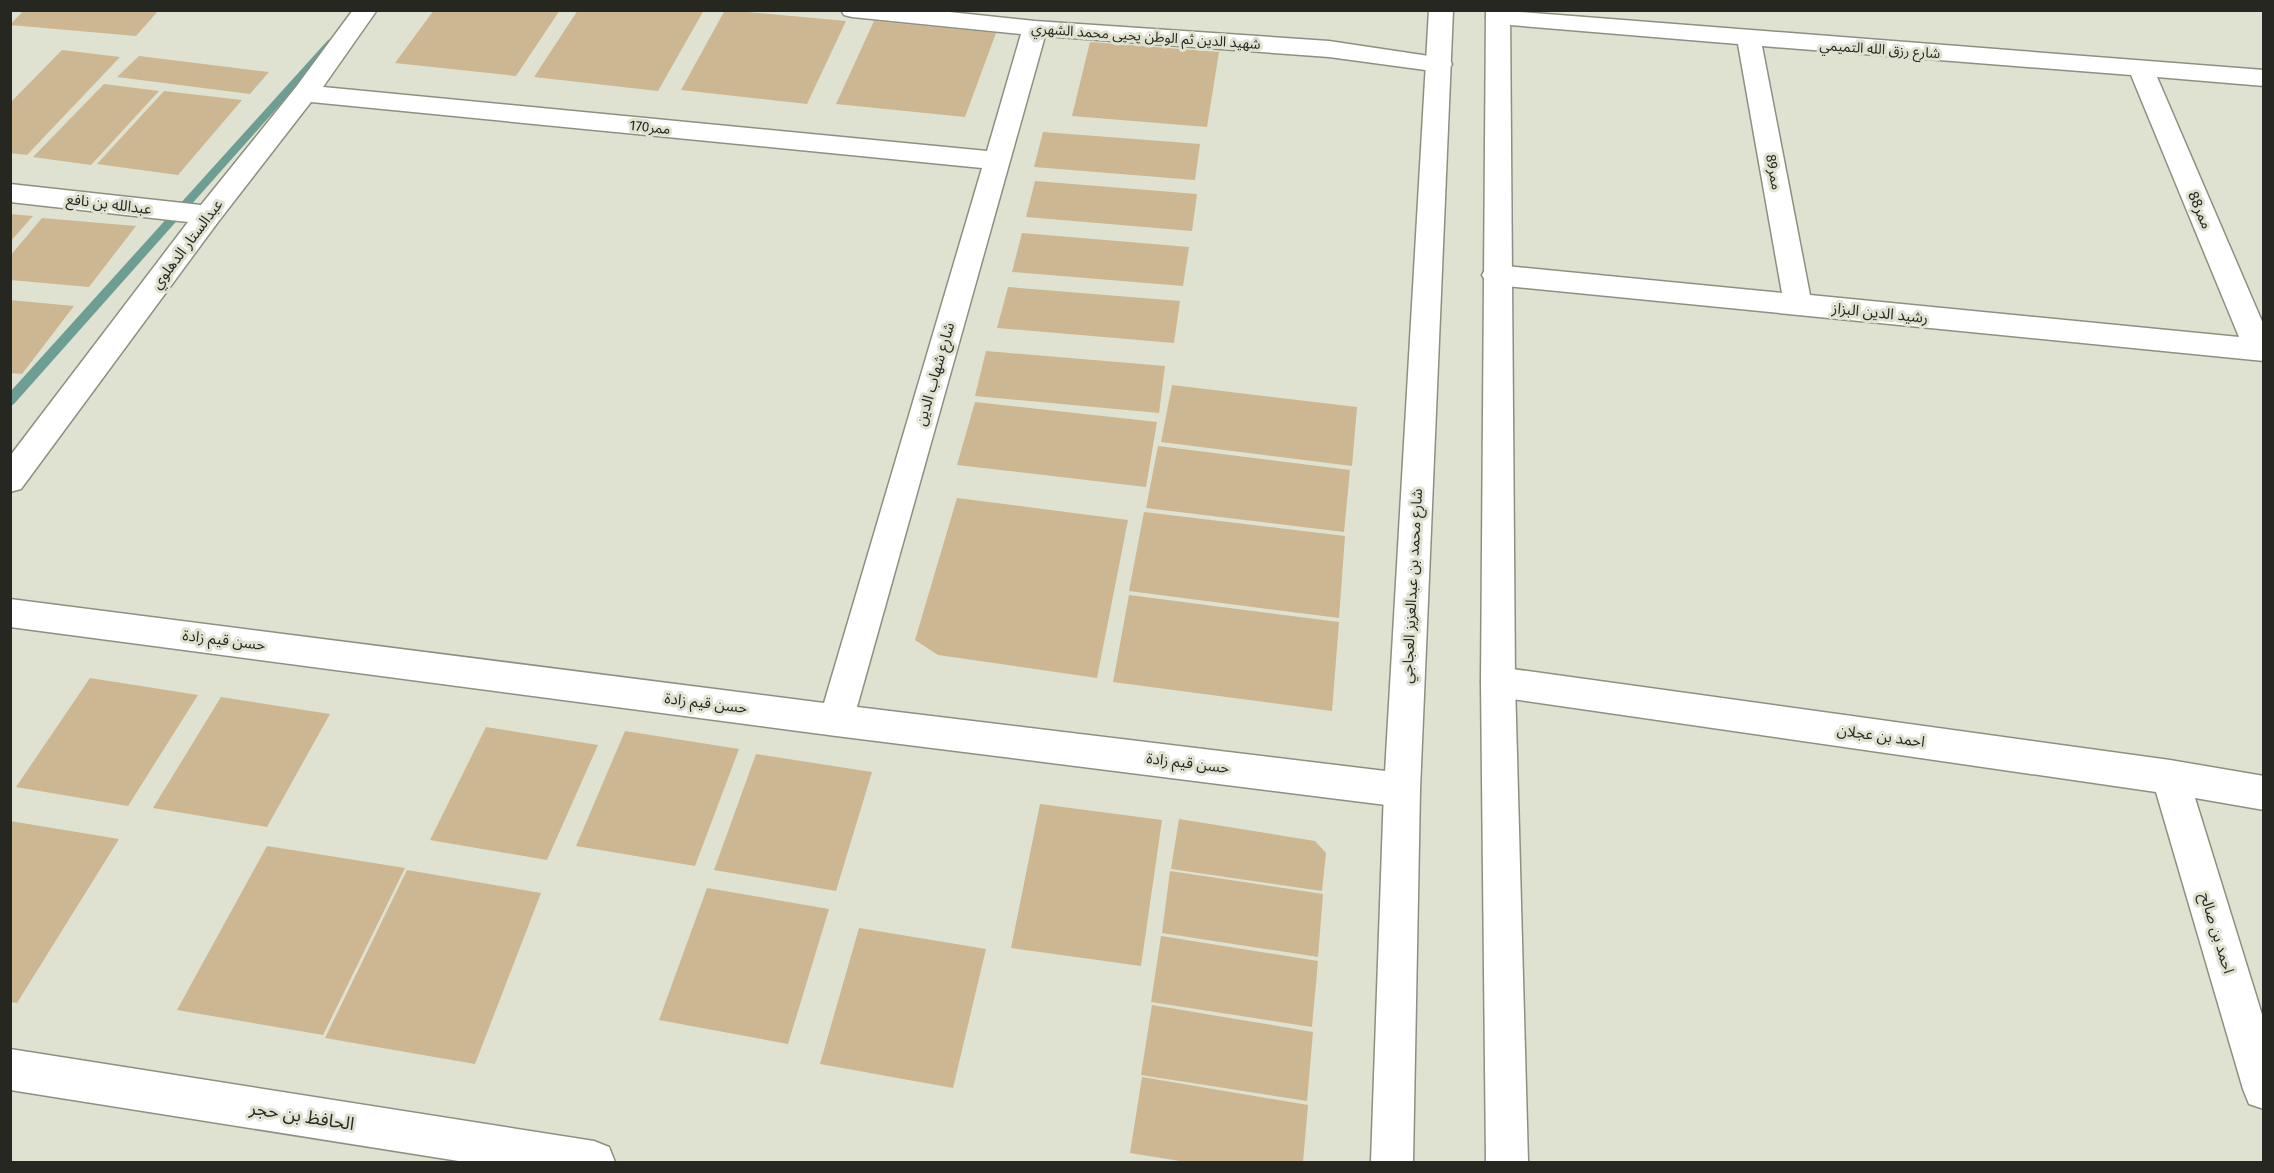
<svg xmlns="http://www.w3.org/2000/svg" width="2274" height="1173" font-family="'Fira Sans','Noto Sans Arabic',sans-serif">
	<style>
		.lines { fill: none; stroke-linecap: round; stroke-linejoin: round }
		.stream { fill: #6d9e93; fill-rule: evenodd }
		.building { fill: #ccb792 }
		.minor-casing { stroke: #8d9080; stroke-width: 3 }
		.tertiary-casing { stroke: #8d9080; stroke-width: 3 }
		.minor { fill: #fff; fill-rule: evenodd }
		.tertiary { fill: #fff; fill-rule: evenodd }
		.labels { text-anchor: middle; stroke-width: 6; stroke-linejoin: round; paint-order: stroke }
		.far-street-label { font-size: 14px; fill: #262720; stroke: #dfe2d0 }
		.street-label { font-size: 15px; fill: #262720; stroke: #dfe2d0 }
		.near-street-label { font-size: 18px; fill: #262720; stroke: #dfe2d0 }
	</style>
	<rect width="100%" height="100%" fill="#dfe2d0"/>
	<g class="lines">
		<path class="stream" d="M331,39l3,1v4l-320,360 -4,2v-14l318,-352z"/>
	</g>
	<path class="building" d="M24,10h135l-23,26 -126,-11z
		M434,10h126l-44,66 -121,-13z
		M578,10h126l-46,81 -124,-14z
		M725,10l121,11 -39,83 -126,-14z
		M874,21l122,12 -31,84 -129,-13z
		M1090,42l129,10 -12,75 -135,-11z
		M62,50l58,7 -93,98 -17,-2v-50z
		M139,56l130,16 -19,22 -133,-17z
		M104,84l55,7 -68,74 -58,-8z
		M164,91l78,9 -64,75 -81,-11z
		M1043,132l157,12 -5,36 -161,-13z
		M1035,181l162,13 -5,37 -166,-14z
		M10,214l23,2 -23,26z
		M42,218l94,8 -47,61 -79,-7v-24z
		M1022,233l167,14 -6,39 -171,-14z
		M1008,287l172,14 -6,42 -177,-15z
		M10,300l64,6 -52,68 -12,-1z
		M986,351l179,15 -6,47 -184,-17z
		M1172,385l185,22 -5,59 -191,-24z
		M975,402l182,20 -11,65 -189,-22z
		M1158,446l192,24 -6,62 -198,-24z
		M957,498l171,22 -31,158 -159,-23 -23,-15z
		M1144,512l201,24 -6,82 -210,-27z
		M1129,595l210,27 -7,89 -219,-29z
		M90,678l108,17 -70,111 -112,-19z
		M221,697l109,17 -63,113 -114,-19z
		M486,727l112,18 -51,115 -117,-20z
		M625,731l114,18 -44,117 -119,-20z
		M756,754l116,18 -36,119 -122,-21z
		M1040,804l122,16 -21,146 -130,-18z
		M1179,819l136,22 11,12 -4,38 -151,-22z
		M10,821l109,18 -102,164 -7,-1z
		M267,846l138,22 -82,167 -146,-25z
		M407,870l134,23 -66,171 -150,-26z
		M1170,871l153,23 -5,63 -156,-24z
		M707,888l122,21 -41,135 -129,-24z
		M859,928l127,21 -33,139 -133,-24z
		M1161,936l157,25 -6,66 -161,-25z
		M1152,1005l161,27 -6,69 -166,-26z
		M1142,1077l166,28 -5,57h-117l-56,-9z"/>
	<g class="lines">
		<defs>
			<path id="minor" d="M353,10h24l-54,77 664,64 34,-117 -169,-17 -8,-2 -3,-5h90l104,11 294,20 120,18 3,5 -3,5 -9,3 -111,-15 -284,-21 -188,671 545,66 13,5 5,12 -5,12 -13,5 -566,-71 -826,-109v-28l814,104 158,-535 -671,-66 -93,120 -197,267 -11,3v-36l178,-234 -178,-20v-18l191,21 95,-118z
				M1495,10l769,60v16l-107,-9 107,249v35l-768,-76 -10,-3 -4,-7 4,-7 10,-3 286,28 -44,-249 -240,-20 -8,-2 -4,-5 4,-5zM1762,46l369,29 108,262 -429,-42z
				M1498,667l672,93 94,16v34l-69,-12 69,223v88l-15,-5 -6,-15 -87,-297 -658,-95 -12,-4 -5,-11 5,-11z
				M10,1049l584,92 15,6 6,15h-150l-455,-72z"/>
			<path id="tertiary" d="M1429,10h24l-33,780 -7,372h-42l13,-372z
				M1486,10h24l5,672 13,480h-42l-5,-480z"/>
		</defs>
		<use href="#minor" class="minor-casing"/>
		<use href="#tertiary" class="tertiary-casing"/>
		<use href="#minor" class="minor"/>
		<use href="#tertiary" class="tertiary"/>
	</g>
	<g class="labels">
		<g class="far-street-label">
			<text transform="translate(1146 36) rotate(4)" y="5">شهيد الدين ثم الوطن يحيى محمد الشهري</text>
			<text transform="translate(1880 49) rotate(4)" y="5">شارع رزق الله التميمي</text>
			<text transform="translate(650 127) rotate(6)" y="5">ممر170</text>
			<text transform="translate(1774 172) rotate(80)" y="5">ممر89</text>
		</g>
		<g class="street-label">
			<text transform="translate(109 204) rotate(7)" y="5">عبدالله بن نافع</text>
			<text transform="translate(2200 210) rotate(67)" y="5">ممر88</text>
			<text transform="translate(187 244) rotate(-53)" y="5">عبدالستار الدهلوي</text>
			<text transform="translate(1880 313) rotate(6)" y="5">رشيد الدين البزاز</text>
			<text transform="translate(935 374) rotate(-74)" y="5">شارع شهاب الدين</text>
			<text transform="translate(1412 586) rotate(-87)" y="5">شارع محمد بن عبدالعزيز العجاجي</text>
			<text transform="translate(224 640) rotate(7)" y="5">حسن قيم زادة</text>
			<text transform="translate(706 703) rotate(7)" y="5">حسن قيم زادة</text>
			<text transform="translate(1881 736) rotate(8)" y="5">احمد بن عجلان</text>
			<text transform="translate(1188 763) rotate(7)" y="5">حسن قيم زادة</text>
			<text transform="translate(2217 933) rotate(73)" y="5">احمد بن صالح</text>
		</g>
		<g class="near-street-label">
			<text transform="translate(302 1116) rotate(9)" y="6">الحافظ بن حجر</text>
		</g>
	</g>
	<rect width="2274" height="1173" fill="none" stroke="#262720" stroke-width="24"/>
</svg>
